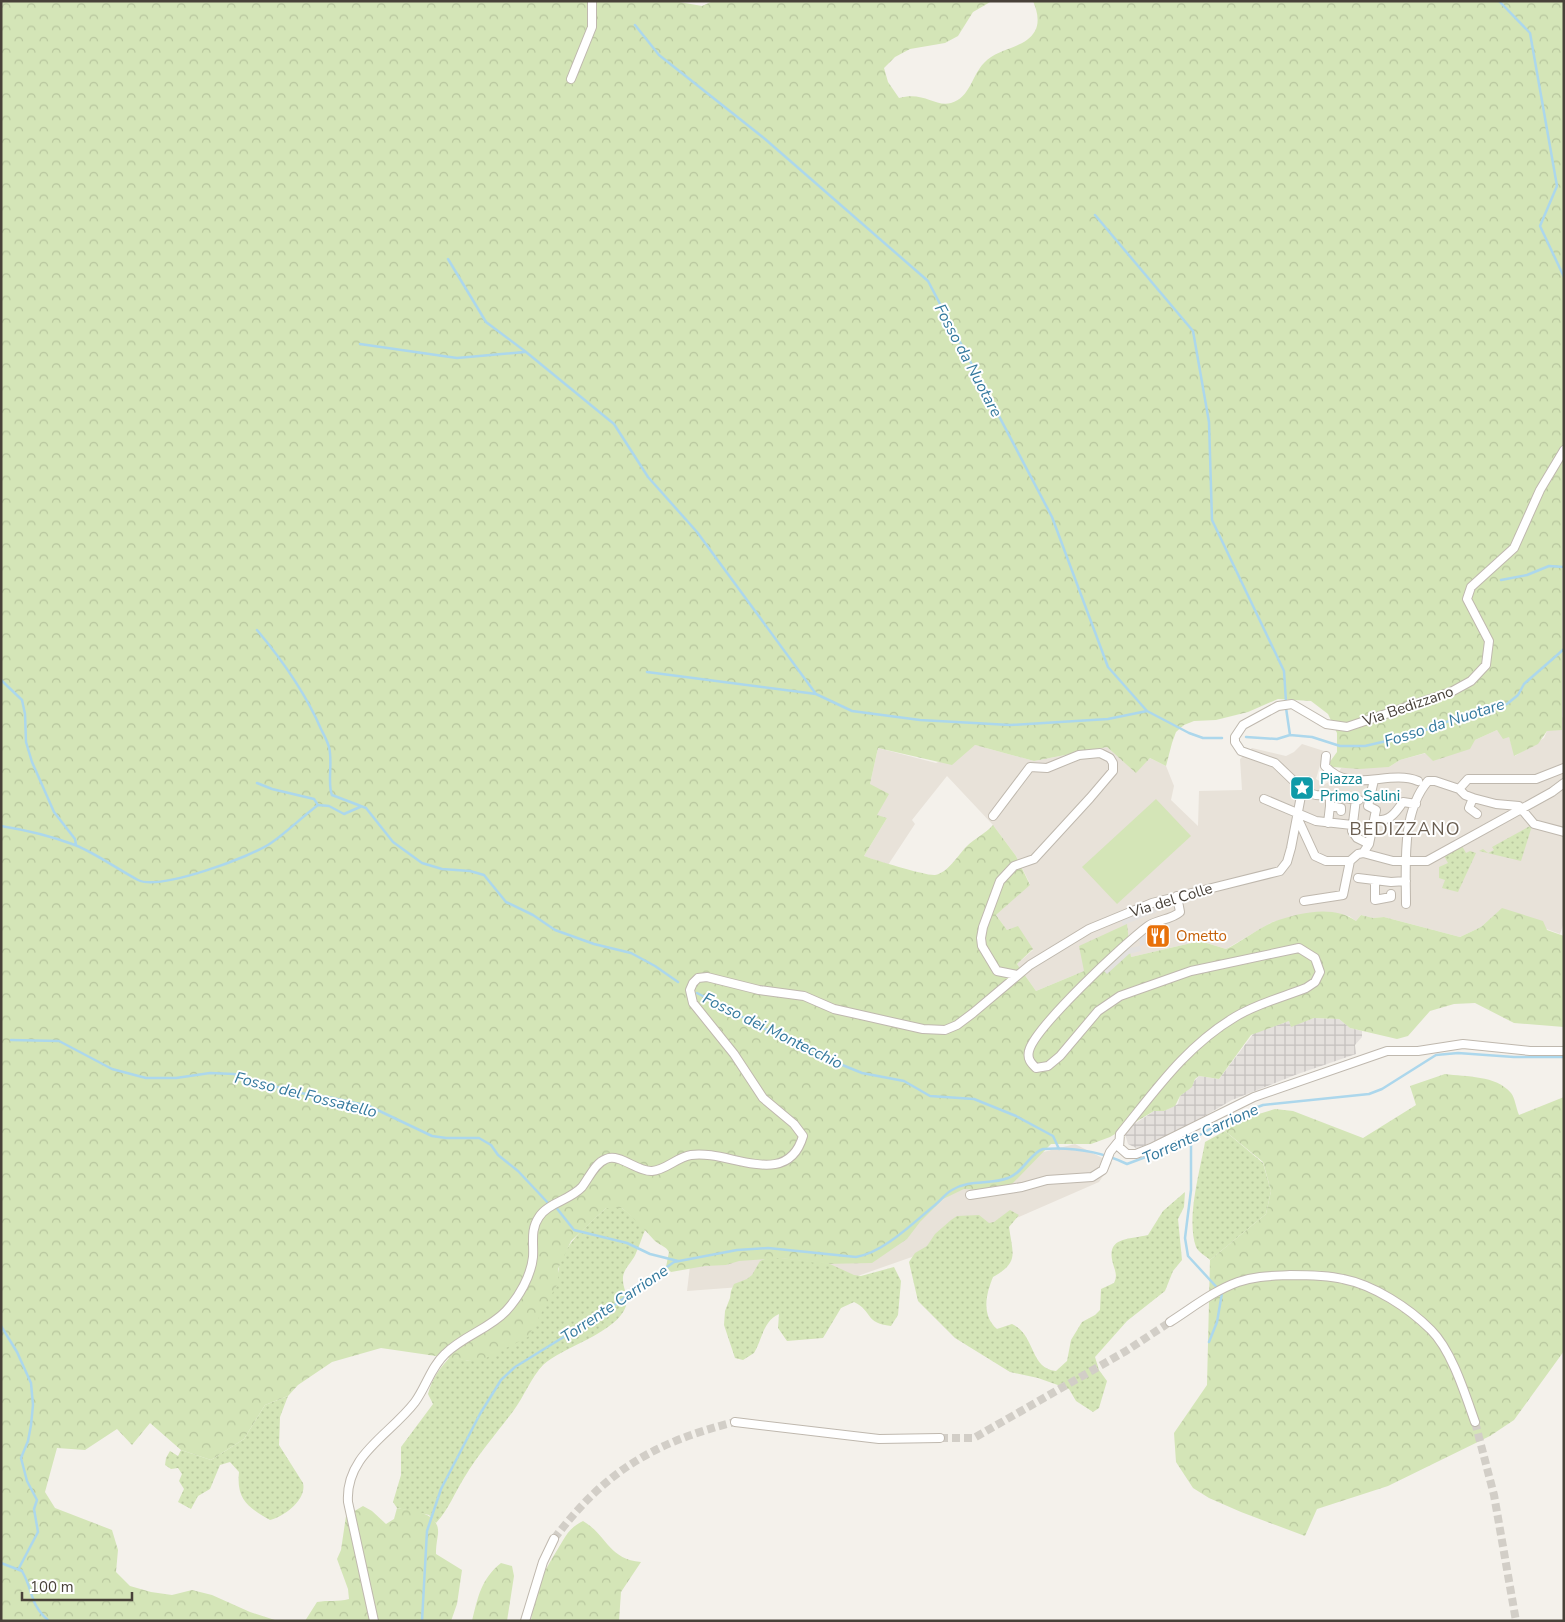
<svg xmlns="http://www.w3.org/2000/svg" width="1565" height="1622" font-family="'Nunito Sans',sans-serif">
	<style>
		.residential { fill: #e8e2d9 }
		.industrial { fill: url(#industrial-grid) }
		.grass { fill: url(#grass-dots) }
		.forest { fill: url(#forest-crowns) }
		.pitch { fill: #d4e5b7 }
		.parking { fill: #e3e1df }
		.lines { fill: none; stroke-linecap: round; stroke-linejoin: round }
		.stream { stroke: #acd7ec; stroke-width: 2.5 }
		.minor-tunnel { stroke: #d2cec7; stroke-width: 8; stroke-dasharray: 8 4; stroke-linecap: butt }
		.minor-casing { stroke: #bfb8ae; stroke-width: 10 }
		.minor { stroke: #fff; stroke-width: 8 }
		.labels { text-anchor: middle; stroke-width: 4; stroke-linejoin: round; paint-order: stroke }
		.street-label { font-size: 15px; fill: #484139; stroke: #fff }
		.culture-label { font-size: 15px; fill: #0d838f; stroke: #fff; text-anchor: start }
		.food-label { font-size: 15px; fill: #c56008; stroke: #fff; text-anchor: start }
		.water-label { font-size: 16px; font-style: italic; fill: #357a9e; stroke: #fff }
		.quarter-label { font-size: 18px; letter-spacing: 1px; fill: #6a5e51; stroke: #fff }
	</style>
	<defs>
		<pattern id="industrial-grid" width="8" height="8" patternUnits="userSpaceOnUse" patternTransform="scale(1.25)"><rect width="8" height="8" fill="#e4e0dc"/><path d="M0 4h8M4 0v8" fill="none" stroke="#c5c1be"/></pattern>
		<pattern id="grass-dots" width="8" height="8" patternUnits="userSpaceOnUse" patternTransform="scale(1.25)"><rect width="8" height="8" fill="#d4e5b7"/><path d="M2 2h.1M6 6h.1" fill="none" stroke="#b8c69e" stroke-width="1.8" stroke-linecap="round"/></pattern>
		<pattern id="forest-crowns" width="20" height="18" patternUnits="userSpaceOnUse" patternTransform="scale(1.25)"><rect width="20" height="18" fill="#d4e5b7"/><path d="M2 6a3 3 0 1 1 6 0M12 15a3 3 0 1 1 6 0" fill="none" stroke="#b8c69e"/></pattern>
	</defs>
	<rect width="100%" height="100%" fill="#f4f1eb"/>
	<path class="residential" d="M1564,716v206l-4,12 -61,-23 -18,16 -21,10 -76,-20 -11,1 -12,-3 -5,6 -7,-5 -32,-4 -45,10 -46,27 -26,-8 -69,16 -4,-32 -43,46 -48,20 -19,-27 16,-14 -26,-20 -11,-15 34,-31 -14,-28 -23,-31 -46,-49 -35,44 3,4 -27,41 -24,-9 23,-38 -10,-2 -7,-32 8,-36 58,15 39,-18 59,16 73,-14 29,25 14,-14 16,8 8,20 -3,14 27,26 1,-35 43,-1 -2,-31 12,-11 34,8 8,-4 8,-8 22,7 -8,28 9,5 11,-6 5,-10 48,-1 11,-7 75,-20 22,-10 12,7 6,19 29,-18 3,-7z
		M1075,1144l37,19 -13,19 -110,48 -140,49 -162,12 6,-50z"/>
	<path class="industrial" d="M1314,1018l25,1 11,9 12,3v6l-7,8 1,9 -61,21 -63,25 -48,28 -41,18 -7,2 -8,-4 -3,-10 2,-5 27,-18h10l14,-7 2,-8 19,-20 20,3 35,-46 35,-12 2,5z"/>
	<path class="grass" d="M1530,826l1,3 -10,32 -42,-10 4,-2 5,4 6,-3 -2,-3z
		M1462,846l4,7 4,-2 6,2 -18,39 -16,-4 3,-8 -6,-2v-11l9,-4 -4,-7z
		M1225,1131l38,32 8,28 -5,23 -56,46c-4,-4 -12,-8 -14,-13 -10,-28 4,-76 9,-105z
		M1185,1192l-1,15 -6,12 4,41 -9,11 -8,20 -38,30 -32,36 4,13 8,11 -8,27 -6,4 -17,-11 -7,-12 -31,-11 -28,-6 -55,-34 -37,-37 -9,-39 6,-9 12,-7 8,-12 16,-14 6,-4 22,-1 10,8 5,-1 16,-12 9,5 -10,12c4,28 10,35 -16,50 -7,17 -12,38 4,52l15,-5c24,11 17,44 44,47l11,-10 4,-21 11,-18 13,-7 5,-5 1,-21 13,-6c3,-6 2,-10 0,-16 -10,-30 12,-27 34,-32l15,-24z
		M606,1208h16l24,20c-4,8 -6,17 -10,25 -3,9 -14,16 -13,27 0,9 6,16 3,26 -9,27 -64,41 -83,59 -12,13 -19,31 -29,45 -17,23 -35,43 -50,68 -10,16 -15,31 -28,45l-7,-8 -32,-7 -4,-6 8,-27v-28l32,-43 -5,-10c4,-15 11,-25 22,-37l20,4 87,-78c1,-36 25,-52 49,-75z
		M767,1258h14l49,6 24,11 7,1 33,-9 7,14 -3,34 -7,11c-27,-3 -18,-15 -37,-24l-13,6 -18,30 -36,3 -9,-13 1,-14c-16,7 -17,26 -25,39l-11,7 -8,-2 -11,-33 1,-14 5,-13 1,-7 3,-7 13,-5 5,-4 8,-14z
		M288,1396l-8,21 -1,28 24,38c4,16 -18,33 -33,37 -21,-12 -34,-20 -31,-48l-9,-10 -10,3 -10,24 -12,7 -7,13 -13,-7 6,-13 -5,-8 3,-7 -4,-6 -7,1 -6,-4 1,-7 4,-7 8,5 3,-6 30,10 33,-21 21,-34z"/>
	<path class="forest" d="M1,1h673l28,5 11,-5h279l-19,11 -15,24 -13,7 -35,6 -15,8 -11,11 4,14 11,16c25,-7 35,9 52,5 19,-5 21,-28 33,-40 13,-15 41,-14 51,-32 5,-9 2,-21 -2,-30h531l-2,729 -15,1 -9,13 -24,12 -5,-19 -6,2 -6,-9 -22,10 -5,9 -37,12 -8,-8 -25,7 -11,7 -30,2 -27,-2 -3,-4 8,-11v-19l-9,-19 -17,-13 -33,-2 -30,13 -32,8 -22,1 -10,4 -8,7 -4,11 -6,23 -16,-8 -14,15 -29,-26 -73,14 -59,-16 -23,20 -74,-17 -8,36 19,10 -12,21 10,3 -23,38c11,4 62,20 71,19 13,-2 23,-20 31,-28 9,-9 19,-13 27,-22l23,31 14,29 -34,30 11,15 11,-4 15,23 -16,15 19,27 48,-20 -5,-25 48,-22 4,33 69,-16 26,8c15,-7 34,-22 47,-27 24,-9 61,-18 83,-1l5,-6 12,3 11,-1 76,20 21,-10 21,-19 41,13 4,9 17,6v91l-50,-4 -39,-20 -21,1 -24,7 -22,25 -11,3 -47,-11 -11,-9 -25,-1 -23,9 -2,-6 -38,14 -32,44 -20,-3 -4,3 -3,8 -12,9 -5,10 -11,5h-10l-44,26 -19,7h-40l-39,40 -27,6 -21,-1 -21,10 -23,23 -13,17 -35,24 -49,1 -42,-6 -42,3 -13,4 -21,1 -34,6 -5,-5 3,-15c-3,-6 -10,-7 -15,-12 -10,-11 -20,-22 -32,-32h-16l-35,33 -13,28v14l-30,54 -42,21 -16,3 -89,-13 -49,14 -34,23 -10,11 -23,9 -21,34 -33,21 -30,-10 -31,-27 -18,22 -15,-16 -32,21 -28,-2 -12,44 10,16 57,22 6,20 -2,22 14,14 21,6 21,3 20,-5 20,5 38,17 28,9h-277z
		M1445,1074c21,3 51,1 66,19 4,5 5,15 8,22l45,-18v254l-50,69 -24,16 -102,50 -71,23 -12,27 -64,-24 -32,-14 -16,-10 -17,-26 -2,-29 33,-48 3,-125 56,-46 5,-23 -8,-29 -38,-31 7,-9 43,-13 18,2 70,27 53,-33 -6,-19z
		M363,1506l9,5 14,13 8,-5 3,-11c16,3 43,4 41,26 -1,7 -2,12 -2,20l26,16 -5,34 -6,17h-146l12,-19c11,-2 21,0 32,-3l-1,-10 -11,-30 4,-9 5,-34z
		M583,1521c24,14 25,38 58,41l-20,30 -2,29h-88c2,-27 11,-47 25,-69 9,-14 11,-23 27,-31z
		M501,1563l11,3 2,10 -7,45h-35c6,-24 9,-42 29,-58z"/>
	<path class="pitch" d="M1156,799l35,37 -74,68 -35,-37z"/>
	<path class="parking" d="M1154,907l3,5 -34,13 -2,-6z
		M1154,928l4,14 -18,4 1,5 -12,3 -22,20 -3,-3 25,-23 11,-2 -1,-7z"/>
	<g class="lines">
		<path class="stream" d="M1499,1l31,32 27,153 -17,40 24,51
			M635,25l24,30 106,84 163,142 124,236 56,150 39,44 42,22 14,5h19
			M1095,215l98,116 16,91 3,98 72,151 2,31
			M448,259l38,63 40,30 88,72 34,53 49,55 119,162 36,17 68,9 90,5 98,-6 39,-8
			M360,344l97,14 68,-6
			M1501,580l26,-5 22,-9 15,1
			M257,630c26,31 48,62 64,99 3,6 6,11 8,18 4,15 -2,37 3,48l34,13 27,34 29,21 20,6 28,2 14,4 22,27 27,13 22,15 39,14 37,9 24,13 23,16
			M647,672l169,22
			M1,680l21,20 3,14 1,28 6,20 22,50 21,27 1,6
			M1286,708l4,27
			M1246,737l31,2 13,-4 22,2 28,9h25l47,-11 58,-22 37,-9 11,-9 6,-11 40,-35
			M257,783l15,6 42,10 4,6
			M318,805l11,1 15,8 16,-7
			M1,826c25,4 50,10 74,19 22,9 42,24 63,35 21,11 113,-23 133,-37 16,-11 31,-26 47,-38
			M697,993l106,56 59,24 42,8 26,15 44,3 42,17 37,20 6,13
			M11,1040l48,1 53,28 34,9h30l34,-5 24,1 60,18 39,6 36,8 63,30 14,2h33l12,7 7,10 20,16 31,33
			M1191,1140v50l-6,48 3,18 34,37 -5,29 -8,20
			M555,1206l19,24 53,13 23,11 28,7
			M1,1326l16,26 14,31 2,22 -2,20 -3,16 -7,17 6,23 10,19 -3,9 4,23 -19,36
			M1,1563l21,8c12,21 7,33 27,50
			M422,1621l5,-90 14,-42 39,-75 21,-34 14,-13 94,-58 65,-47 63,-12 31,-2 88,9c27,-4 57,-34 79,-52 6,-5 11,-12 17,-15 18,-11 38,-5 56,-12 16,-6 22,-25 35,-29 30,-2 57,2 84,15l64,-24 38,-22 34,-13 106,-11 13,-5 54,-34 22,-2 56,4h50"/>
		<path class="minor-tunnel" d="M1475,1422l19,73 22,126
			M940,1438h34l152,-87 44,-29
			M554,1539c50,-67 100,-97 181,-117"/>
		<defs>
			<path id="minor" d="M571,79l21,-52v-26
				M1326,756l-1,10c26,29 63,3 93,15
				M1459,789l6,6 8,3 -4,10 8,6
				M1300,791l16,4 14,1v10
				M1330,796l29,4
				M1473,798l23,6 23,2 15,18 30,8
				M1264,799l52,22 36,4
				M1356,799l-4,32 5,7 12,6
				M993,816l37,-49 17,1 32,-13 21,-2 10,5 3,5v8l-23,27 -56,61 -20,7 -14,15 -17,46 -2,11 1,8 15,25 20,4
				M1297,817l18,39 11,5h24
				M1374,820c15,2 21,-6 29,-18l13,2
				M1328,823l2,-17 11,2v3
				M1363,853l6,-9 7,-34 -8,-4 6,-26
				M1350,861l8,-7 5,-1 30,8h34l125,-69 12,-9
				M1358,878l33,4 15,-1
				M1375,880v20l16,-3v-3
				M1177,896l3,16c-9,8 -22,7 -32,14 -22,16 -114,102 -119,125 -2,8 2,12 7,17l12,-2 12,-10 38,-45 22,-15 71,-25 108,-23 16,10 5,14 -5,10 -9,6c-23,9 -50,16 -71,29 -49,29 -80,74 -115,117l-1,13 8,7h9l15,-6 103,-51 133,-46h31l45,-7 67,7h34
				M1304,901l39,-6 7,-34
				M1406,904c0,-38 -5,-92 22,-123h7l24,8 9,-10h68l28,-11
				M970,1195l52,-8 25,-7 45,-3 11,-7 7,-18 8,-10
				M1170,1322c22,-14 43,-31 68,-40 17,-6 34,-6 52,-7 18,0 36,0 53,4 31,6 66,29 88,51 21,21 34,64 44,92
				M735,1422l144,17 61,-1
				M374,1621l-26,-119c-3,-47 42,-67 67,-100 11,-15 16,-35 30,-48 18,-18 44,-25 61,-43 13,-14 25,-35 27,-54 1,-14 -3,-27 6,-40 9,-14 31,-17 43,-30 7,-9 13,-24 24,-28 14,-6 31,13 46,12 14,-1 25,-14 39,-16 37,-6 96,36 112,-19l-9,-12 -31,-26 -29,-44 -41,-51 -3,-13 3,-7 5,-5 9,-1 52,13 45,6 30,13 89,20 22,1 12,-5 16,-12 57,-48 59,-36 63,-26 128,-32 7,-9 4,-14 10,-52 -2,-10 -24,-23 -34,-12 -6,-9v-5l8,-12 35,-19 14,-2 34,20 21,3 104,-35 20,-11 15,-16 3,-24 -22,-42 4,-12 43,-39 26,-58 24,-40
				M525,1621l18,-59 11,-23"/>
		</defs>
		<use href="#minor" class="minor-casing"/>
		<use href="#minor" class="minor"/>
	</g>
	<defs>
		<symbol id="sight-square" viewBox="-11 -11 22 22"><rect x="-9" y="-9" width="18" height="18" rx="4" fill="#0f9aa8" stroke="#fff"/><path d="M0-6L1.8-2.2L6-1.7L2.9 1.2L3.7 5.4L0 3.3L-3.7 5.4L-2.9 1.2L-6-1.7L-1.8-2.2Z" fill="#fff"/></symbol>
		<symbol id="restaurant-square" viewBox="-11 -11 22 22"><rect x="-9" y="-9" width="18" height="18" rx="4" fill="#e8710a" stroke="#fff"/><path d="M-5-6h1v4h1v-4h1v4h1v-4h1v5L-1.5 .5V6h-2V.5L-5-1ZM5-6V6H3V1.5H1.5Q1.5-4 5-6Z" fill="#fff"/></symbol>
	</defs>
	<g fill-rule="evenodd">
		<use href="#sight-square" x="1288" y="774" width="28" height="28"/>
		<use href="#restaurant-square" x="1144" y="922" width="28" height="28"/>
	</g>
	<g class="labels">
		<g class="street-label">
			<text transform="translate(1408 706) rotate(-19)" y="5">Via Bedizzano</text>
			<text transform="translate(1171 900) rotate(-17)" y="5">Via del Colle</text>
		</g>
		<g class="culture-label">
			<text x="1320" y="784">Piazza<tspan x="1320" dy="17">Primo Salini</tspan></text>
		</g>
		<g class="food-label">
			<text x="1176" y="941">Ometto</text>
		</g>
		<g class="water-label">
			<text transform="translate(969 360) rotate(62)" y="6">Fosso da Nuotare</text>
			<text transform="translate(1444 722) rotate(-18)" y="6">Fosso da Nuotare</text>
			<text transform="translate(773 1030) rotate(26)" y="6">Fosso dei Montecchio</text>
			<text transform="translate(306 1094) rotate(14)" y="6">Fosso del Fossatello</text>
			<text transform="translate(1200 1133) rotate(-24)" y="6">Torrente Carrione</text>
			<text transform="translate(614 1303) rotate(-34)" y="6">Torrente Carrione</text>
		</g>
		<g class="quarter-label">
			<text x="1405" y="835">BEDIZZANO</text>
		</g>
	</g>
	<rect width="1565" height="1622" fill="none" stroke="#484139" stroke-width="5"/>
	<path d="M22 1592v8h110v-8" fill="none" stroke="#484139" stroke-width="2.5"/>
	<text x="30" y="1592" font-size="15" fill="#484139" stroke="#ffffff" stroke-width="4" paint-order="stroke">100 m</text>
</svg>
